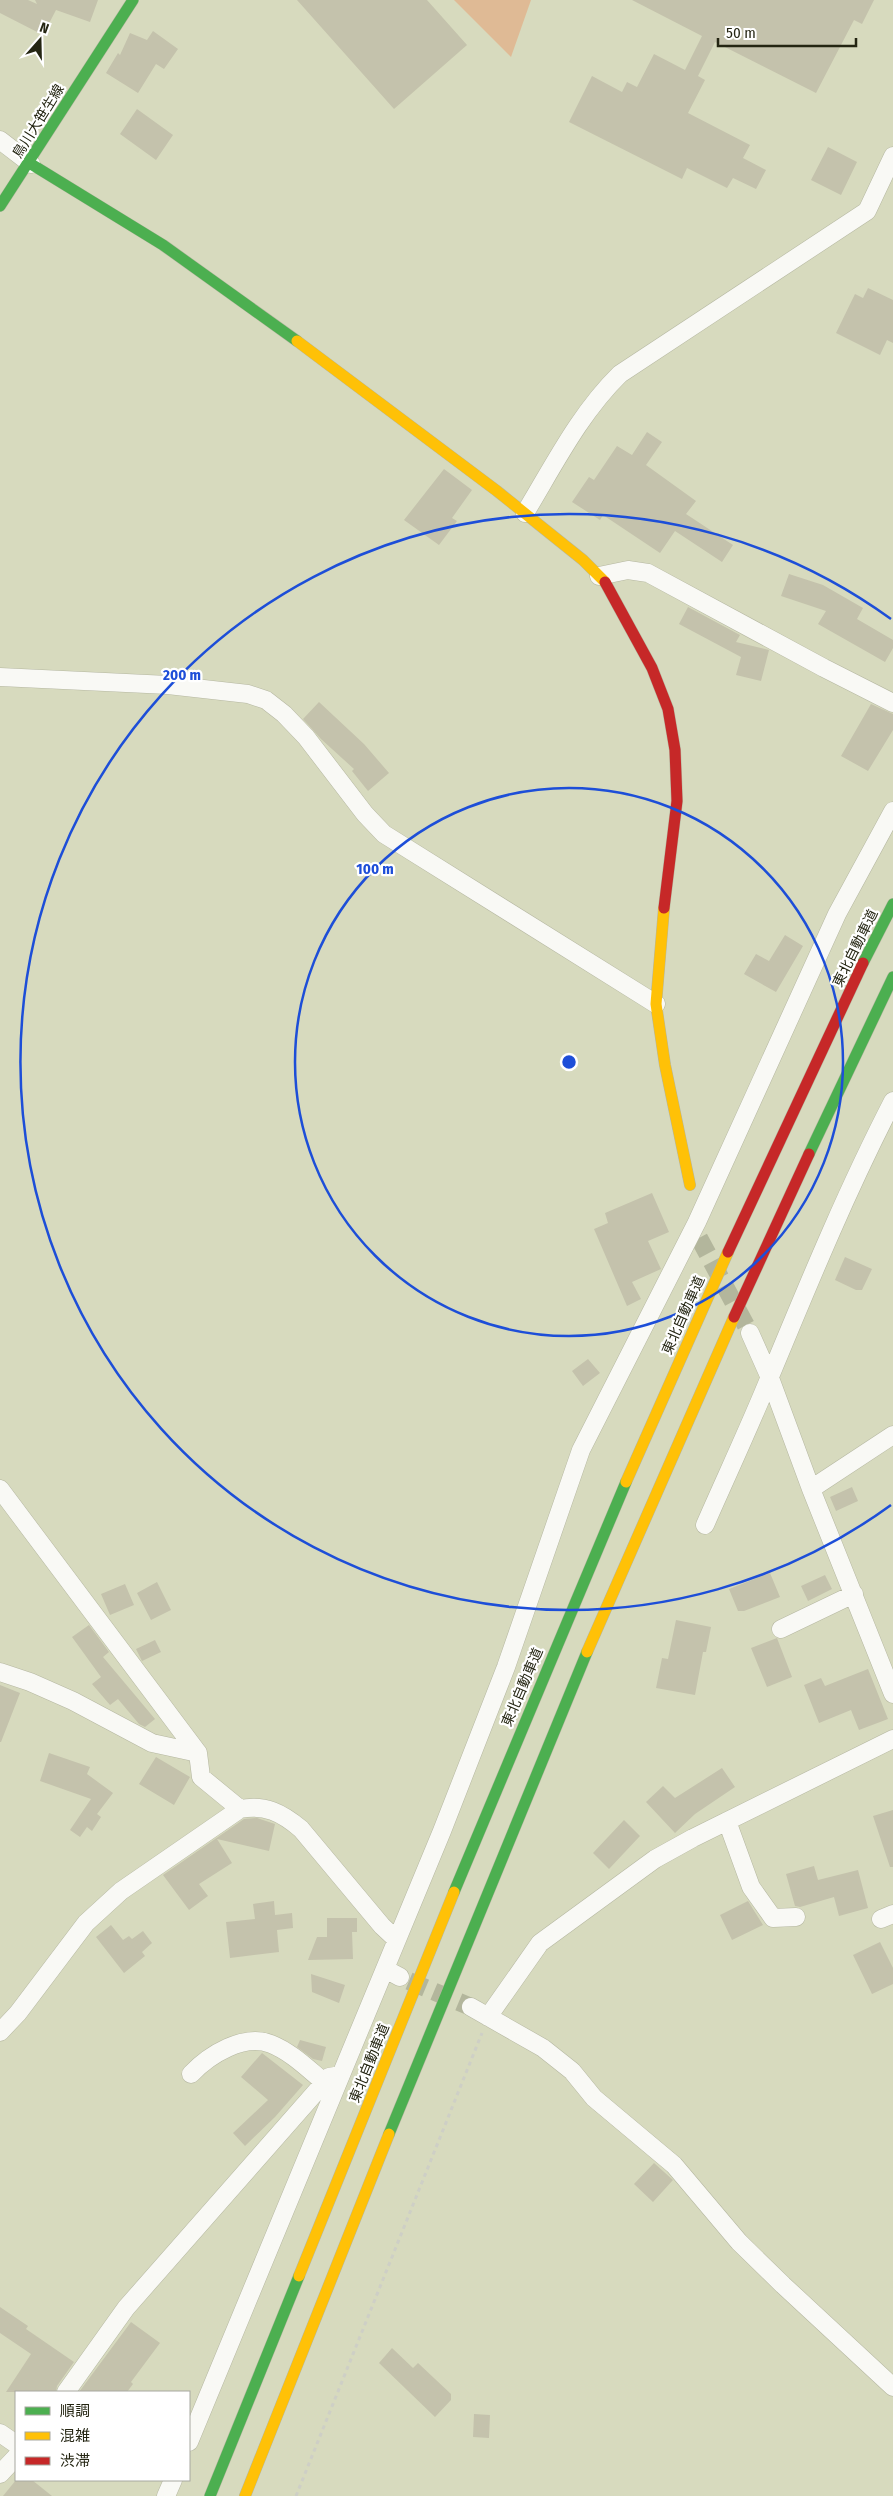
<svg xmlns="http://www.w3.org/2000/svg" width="893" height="2496" font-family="'Fira Sans Condensed','Noto Sans JP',sans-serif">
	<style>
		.green { fill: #dfba95 }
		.building { fill: #c4c2ac }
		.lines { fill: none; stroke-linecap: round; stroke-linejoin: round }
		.street-tunnel { stroke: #b3b69c; stroke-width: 18; stroke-dasharray: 18 9; stroke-linecap: butt }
		.street-casing { stroke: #b5b7a1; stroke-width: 19 }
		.fast-casing { stroke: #b5b7a1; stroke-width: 12 }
		.slow-casing { stroke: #b5b7a1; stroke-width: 12 }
		.jam-casing { stroke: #b5b7a1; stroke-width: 12 }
		.path { stroke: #cecfc6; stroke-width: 3; stroke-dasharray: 4 4; stroke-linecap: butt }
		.street { stroke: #f9f9f5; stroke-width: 18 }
		.fast { stroke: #4caf50; stroke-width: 11 }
		.slow { stroke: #ffc107; stroke-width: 11 }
		.jam { stroke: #c62828; stroke-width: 11 }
		.ring { fill: none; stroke: #1d4ed8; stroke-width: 2.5 }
		.labels { text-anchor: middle; stroke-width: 4.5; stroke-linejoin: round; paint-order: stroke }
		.street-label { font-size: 14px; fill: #242512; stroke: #fff }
		.centre { fill: #1d4ed8; stroke: #fff; stroke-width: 2.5 }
		.ring-label { font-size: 15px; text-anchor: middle; font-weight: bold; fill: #1d4ed8; stroke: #fff; stroke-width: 4.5; stroke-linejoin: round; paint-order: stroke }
	</style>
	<rect width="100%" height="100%" fill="#d7dabe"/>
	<path class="green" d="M454,0h77l-20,57z"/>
	<path class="building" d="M0,0h28l9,4 -2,-4h63l-8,22 -34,-12 -13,25 -43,-22z
		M297,0h130l40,45 -73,64z
		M632,0h242l-12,24 -8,-4 -38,73 -101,-51 -17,34 7,4 -17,33 62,32 -7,13 23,12 -10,19 -23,-11 -6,10 -40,-20 -5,11 -113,-57 23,-46 30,16 5,-10 10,5 17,-33 31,16 17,-34z
		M153,31l25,18 -14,20 -8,-5 -18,29 -32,-20 12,-20 2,2 10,-22 17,7z
		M137,109l36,26 -17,25 -36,-26z
		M828,147l29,15 -16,33 -30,-15z
		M868,288l25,12v43l-6,-3 -7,15 -44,-22 19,-39 8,4z
		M647,432l15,10 -16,23 50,36 -10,13 47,31 -11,17 -47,-31 -15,22 -57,-38 -3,5 -28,-18 17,-25 5,3 23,-34 15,9z
		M444,469l28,21 -20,28 5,3 -18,24 -35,-25z
		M789,574l34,11 40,23 -6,11 36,21v8l-8,14 -67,-38 8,-13 -45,-15z
		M688,607l52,28 -4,7 33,8 -8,31 -25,-6 5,-18 -62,-33z
		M319,702l45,42 25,29 -21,18 -16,-20 2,-2 -33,-30 -18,-20z
		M871,704l22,10v16l-25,41 -27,-15z
		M785,935l18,11 -27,46 -32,-18 12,-20 13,7z
		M652,1193l17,39 -21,9 13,28 -29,13 9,17 -14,7 -33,-77 14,-6 -3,-10z
		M845,1257l27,12 -10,21h-6l-21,-10z
		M588,1359l12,14 -17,13 -11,-15z
		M852,1487l6,14 -22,10 -6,-14z
		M770,1573l10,24 -36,14h-6l-9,-22z
		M825,1575l7,14 -24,12 -7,-15z
		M157,1582l14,28 -20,10 -14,-27z
		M125,1584l9,21 -24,10 -9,-21z
		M676,1620l35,7 -5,25h-3l-8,43 -39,-7 6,-30 6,1z
		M89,1625l20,27 -6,5 52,62 -10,8 -6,-3 -21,-25 -8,6 -18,-21 9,-7 -29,-40z
		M777,1638l15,39 -25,10 -16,-39z
		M155,1640l6,12 -19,9 -6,-12z
		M868,1669l20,50 -29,11 -8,-20 -32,13 -15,-38 17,-7 4,8z
		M0,1685l20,8 -19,49h-1z
		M49,1753l41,14 -3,7 26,19 -16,21 4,3 -9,14 -5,-4 -7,10 -10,-7 21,-31 -51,-18z
		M156,1757l34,20 -16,28 -35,-21z
		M722,1768l13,19 -40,27 -20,19 -29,-31 17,-16 12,12z
		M893,1810v57h-3l-17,-51z
		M257,1818l18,6 -6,27 -52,-12 15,24 -33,21 9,12 -19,14 -26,-35 81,-56z
		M624,1820l16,16 -31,33 -16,-16z
		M814,1866l4,14 40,-10 10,38 -29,8 -5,-19 -34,10 -5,-1 -9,-32z
		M274,1901l1,14 17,-2 1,15 -16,2 2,22 -49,6 -4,-36 29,-3 -2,-15z
		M748,1901l15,24 -31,15 -12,-25z
		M327,1918h30v14h-5l1,27 -45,1 9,-23h10z
		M111,1925l12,15 6,-4 3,3 11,-8 9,12 -10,9 3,4 -21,17 -28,-36z
		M880,1942l13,26v16l-21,10 -19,-39z
		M311,1974l34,11 -6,18 -27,-11z
		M300,2040l26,7 -4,14 -9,-2 -16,-12z
		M262,2053l41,32 -28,32 -30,29 -12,-13 35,-33 -27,-23z
		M654,2163l19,17 -20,22 -19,-18z
		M0,2307l28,19 -2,3 48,33 -17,24 -1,6h-50l25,-38 -31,-21z
		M131,2322l29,21 -29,39 2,2 -6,8h-48z
		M392,2348l21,20 5,-5 33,31v6l-16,17 -56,-54z
		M474,2414l16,1 -1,23 -16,-1z
		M16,2480h16l20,16h-49z"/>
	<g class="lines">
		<path class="street-tunnel" d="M699,1238l51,95
			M409,1981l62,26"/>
		<defs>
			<path id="street" d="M0,140l31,24
				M525,513c29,-48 55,-100 95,-139l247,-163 26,-55
				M599,576l29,-6 20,3 176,95 69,35
				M0,677l168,8 80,9 18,6 18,14 22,23 59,77 19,20 272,170
				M750,1333l20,45 41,111 82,205
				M0,1489l198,264
				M811,1489l82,-54
				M705,1525c21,-48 44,-97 64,-146 39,-94 77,-187 124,-278
				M781,1629l73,-35
				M0,1672l30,10 43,19 79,42 46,10 3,24 39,32
				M727,1821l24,66 22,31 23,-1
				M881,1919l12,-5
				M385,1969l15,8
				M471,2007l72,41 29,23 22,27 80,67 65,77 44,43 110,102
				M488,2017l52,-74 115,-84 38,-21 200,-99
				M0,2032l18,-19 68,-90 35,-32 119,-82c25,-5 42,4 61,20l81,97 15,14
				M191,2074c18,-19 53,-41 80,-30 20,8 36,24 53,38
				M66,2392l60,-84 203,-231 12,-2
				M0,2433l16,11
				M189,2442l253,-611 64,-164 75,-217 116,-228 140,-308 56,-103
				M0,2474l16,-17
				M166,2496l7,-16"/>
			<path id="fast" d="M31,164l132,81 134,96
				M0,206l133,-206
				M863,963l30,-59
				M809,1154l84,-177
				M454,1892l172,-410
				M389,2134l198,-482
				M210,2496l89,-220"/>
			<path id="slow" d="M297,341l200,150 86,69 22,22
				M664,908l-8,96 9,61 25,120
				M626,1482l102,-230
				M587,1652l147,-335
				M299,2276l155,-384
				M245,2496l144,-362"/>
			<path id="jam" d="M605,582l47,86 16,41 7,41 2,51 -13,107
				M728,1252l135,-289
				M734,1317l75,-163"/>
		</defs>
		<use href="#street" class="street-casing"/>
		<use href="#fast" class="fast-casing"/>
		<use href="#slow" class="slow-casing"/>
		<use href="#jam" class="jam-casing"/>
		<path class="path" d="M296,2496l186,-463"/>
		<use href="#street" class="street"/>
		<use href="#fast" class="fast"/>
		<use href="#slow" class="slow"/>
		<use href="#jam" class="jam"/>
	</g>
	<g class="ring">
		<circle cx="569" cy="1062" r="274"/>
		<path d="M891 1505A548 548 0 1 1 891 619"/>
	</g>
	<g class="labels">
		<g class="street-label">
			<text transform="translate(38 121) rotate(-58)" y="5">鳥川大笹生線</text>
			<text transform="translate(855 948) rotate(-64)" y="5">東北自動車道</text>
			<text transform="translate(683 1315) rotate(-66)" y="5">東北自動車道</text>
			<text transform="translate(522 1687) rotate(-67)" y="5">東北自動車道</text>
			<text transform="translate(369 2063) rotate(-68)" y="5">東北自動車道</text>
		</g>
	</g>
	<circle cx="569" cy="1062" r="8" class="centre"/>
	<g class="ring-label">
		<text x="182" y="680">200 m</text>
		<text x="375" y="874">100 m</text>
	</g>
	<rect x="15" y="2391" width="175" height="90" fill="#ffffff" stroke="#a7a8a0"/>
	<rect x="25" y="2407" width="25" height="8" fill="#4caf50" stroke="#a7a8a0"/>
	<text x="60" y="2416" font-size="15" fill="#242512">順調</text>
	<rect x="25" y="2432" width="25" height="8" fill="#ffc107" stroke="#a7a8a0"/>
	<text x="60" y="2441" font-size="15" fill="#242512">混雑</text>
	<rect x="25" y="2457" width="25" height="8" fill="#c62828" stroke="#a7a8a0"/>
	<text x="60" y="2466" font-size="15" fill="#242512">渋滞</text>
	<g transform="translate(40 40) rotate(20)" stroke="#ffffff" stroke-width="4" paint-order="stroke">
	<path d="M0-4L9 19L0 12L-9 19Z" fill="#242512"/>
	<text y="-8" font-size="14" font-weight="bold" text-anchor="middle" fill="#242512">N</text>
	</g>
	<path d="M718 38v8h138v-8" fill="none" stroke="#242512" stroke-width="2.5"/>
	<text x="726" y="38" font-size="15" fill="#242512" stroke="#ffffff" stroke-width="4" paint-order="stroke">50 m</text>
</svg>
